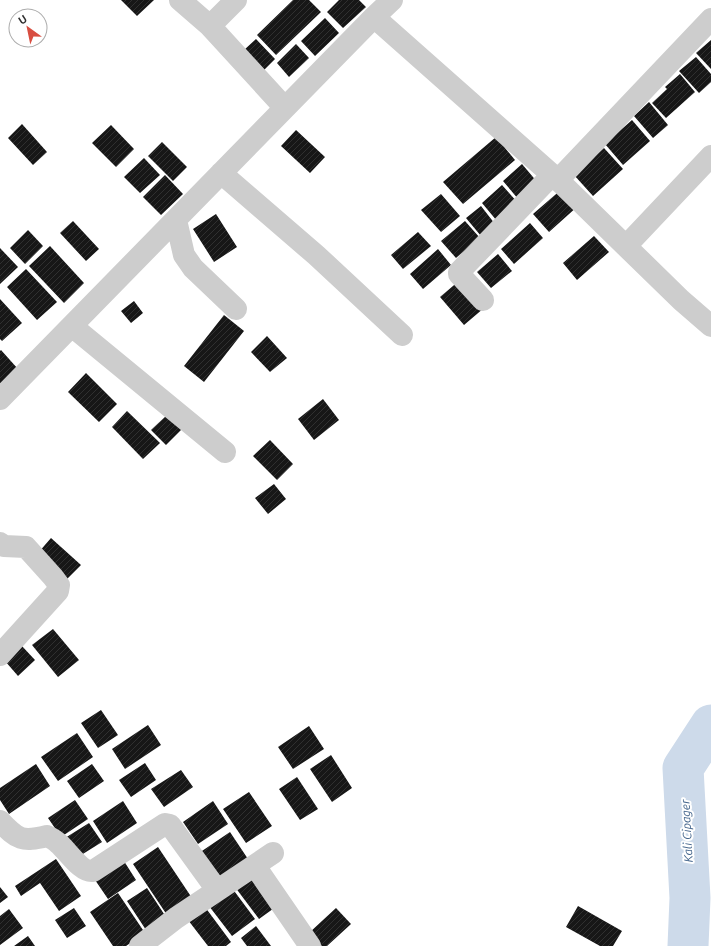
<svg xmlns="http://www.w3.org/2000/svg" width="711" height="946" font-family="Ubuntu,sans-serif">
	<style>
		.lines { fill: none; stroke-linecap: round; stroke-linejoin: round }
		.river { stroke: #cddaea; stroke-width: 41 }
		.building { fill: url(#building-hatch) }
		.minor { stroke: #cdcdcd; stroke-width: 22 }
		.labels { text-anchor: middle; stroke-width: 4; stroke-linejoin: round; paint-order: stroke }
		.water-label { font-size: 12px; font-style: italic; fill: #44658c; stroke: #fff }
	</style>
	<defs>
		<pattern id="building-hatch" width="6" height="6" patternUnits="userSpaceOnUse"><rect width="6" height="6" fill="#171717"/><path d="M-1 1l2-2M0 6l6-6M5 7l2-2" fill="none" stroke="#303030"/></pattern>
	</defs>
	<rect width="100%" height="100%" fill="#fff"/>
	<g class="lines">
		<path class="river" d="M688,946l2,-48 -7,-130 28,-43"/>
	</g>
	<path class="building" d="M121,0h33l-17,16z
		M293,0h16l12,12 -45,43 -19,-20z
		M339,0h20l7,7 -23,21 -16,-16z
		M325,18l14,15 -24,23 -14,-15z
		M256,39l19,20 -11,11 -20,-20z
		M711,40v29l-15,-16z
		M296,44l13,14 -20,19 -12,-14z
		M696,57l15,17v8l-12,11 -20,-22z
		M680,74l15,18 -29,26 -14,-15 15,-14 -2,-2z
		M649,102l19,23 -15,13 -19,-22z
		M632,120l18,21 -27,24 -18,-21z
		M22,124l25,28 -14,13 -25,-27z
		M111,125l23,24 -18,18 -24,-24z
		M296,130l29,27 -15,16 -29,-27z
		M496,137l19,23 -52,44 -20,-22z
		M162,142l25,25 -14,14 -25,-25z
		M604,148l19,21 -30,27 -19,-21z
		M144,158l16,17 -20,18 -16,-16z
		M522,164l16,19 -19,17 -16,-19z
		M165,175l18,19 -22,21 -18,-18z
		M502,185l16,18 -21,18 -15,-18z
		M563,188l15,18 -29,26 -16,-18z
		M441,194l19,22 -19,16 -20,-22z
		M481,206l14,18 -14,12 -15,-18z
		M216,214l21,33 -23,15 -21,-33z
		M73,221l26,28 -13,12 -26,-28z
		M465,221l15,17 -24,20 -15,-17z
		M530,223l13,15 -29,26 -13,-15z
		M28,230l15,16 -18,18 -15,-16z
		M418,232l13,14 -28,23 -12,-14z
		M594,236l15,16 -32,28 -14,-17z
		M50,246l34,37 -20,20 -35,-37z
		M0,248l18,19 -18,17z
		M438,249l13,16 -28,24 -13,-15z
		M498,254l14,17 -21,17 -14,-16z
		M26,269l31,33 -20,18 -30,-33z
		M460,280l24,28 -20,17 -24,-28z
		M0,299l22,24 -20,18 -2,-2z
		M134,301l9,12 -12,10 -10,-12z
		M224,315l20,16 -40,51 -20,-16z
		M267,336l20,22 -17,14 -19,-20z
		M1,350l17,19 -18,16v-34z
		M86,373l31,31 -18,18 -31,-30z
		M323,399l16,21 -25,20 -16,-21z
		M127,411l33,32 -17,16 -31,-32z
		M167,415l15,14 -16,16 -15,-15z
		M270,440l23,24 -16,16 -24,-24z
		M274,484l12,15 -18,15 -13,-16z
		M51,538l30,27 -14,14 -29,-26z
		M53,629l26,31 -21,17 -26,-32z
		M21,645l14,15 -17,16 -13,-15z
		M101,710l17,25 -20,13 -17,-25z
		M148,725l13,20 -36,24 -13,-20z
		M309,726l15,23 -31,20 -15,-22z
		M77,733l16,24 -35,24 -17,-24z
		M331,755l21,33 -20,14 -22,-33z
		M145,763l11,17 -25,17 -12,-17z
		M36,764l14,22 -41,28 -9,-14v-12z
		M92,764l12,17 -25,17 -12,-17z
		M181,770l12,17 -29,20 -13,-18z
		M297,777l21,32 -18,11 -21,-31z
		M249,792l23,34 -26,17 -23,-34z
		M75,800l13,19 -27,18 -13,-19z
		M123,801l14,22 -30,20 -14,-22z
		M213,801l15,23 -30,20 -15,-22z
		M89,823l13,19 -24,15 -13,-19z
		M230,832l18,27 -31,20 -18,-26z
		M158,847l34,51 -25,17 -34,-51z
		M122,858l14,22 -28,19 -15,-22z
		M56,859l25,37 -22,15 -19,-28 -19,13 -6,-10z
		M253,874l24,32 -18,13 -24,-32z
		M0,887l8,10 -8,6z
		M147,888l19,29 -20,13 -19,-29z
		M232,888l23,31 -23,17 -23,-30z
		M118,893l27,40 -19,13h-13l-23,-34z
		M578,906l44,25 -9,15h-13l-34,-19z
		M205,907l26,35 -5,4h-18l-20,-26z
		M74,908l12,18 -19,12 -12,-18z
		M336,908l15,16 -24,22h-5l-13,-13z
		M9,909l14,19 -23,17v-29z
		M256,926l15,20h-24l-6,-8z
		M28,936l7,10h-21z"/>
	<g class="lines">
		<path class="minor" d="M180,0l30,26 75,82
			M374,17l18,-17
			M210,26l26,-26
			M221,173l95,82 86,80
			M558,180l123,120 30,26
			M176,220l8,35 9,13 43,41
			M626,246l85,-90
			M483,300l-24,-26v-2l93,-97
			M73,327l152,125
			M0,399l374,-382 184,163 153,-161
			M0,543l4,3 22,1 27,30 6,8 -1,6 -58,64
			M0,821c18,19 22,21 47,15 4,2 8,4 11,7 9,7 23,30 35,28l72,-47 5,1 47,65
			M255,866l55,80
			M140,946l36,-28 97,-65"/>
	</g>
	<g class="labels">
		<g class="water-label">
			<text transform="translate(687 831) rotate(-93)" y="4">Kali Cipager</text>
		</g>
	</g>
	<g transform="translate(28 28) rotate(327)"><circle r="19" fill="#ffffff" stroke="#acacac"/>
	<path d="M0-3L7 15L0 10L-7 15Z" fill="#d84e41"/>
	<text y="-6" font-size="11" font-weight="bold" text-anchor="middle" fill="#303030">U</text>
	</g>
</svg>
